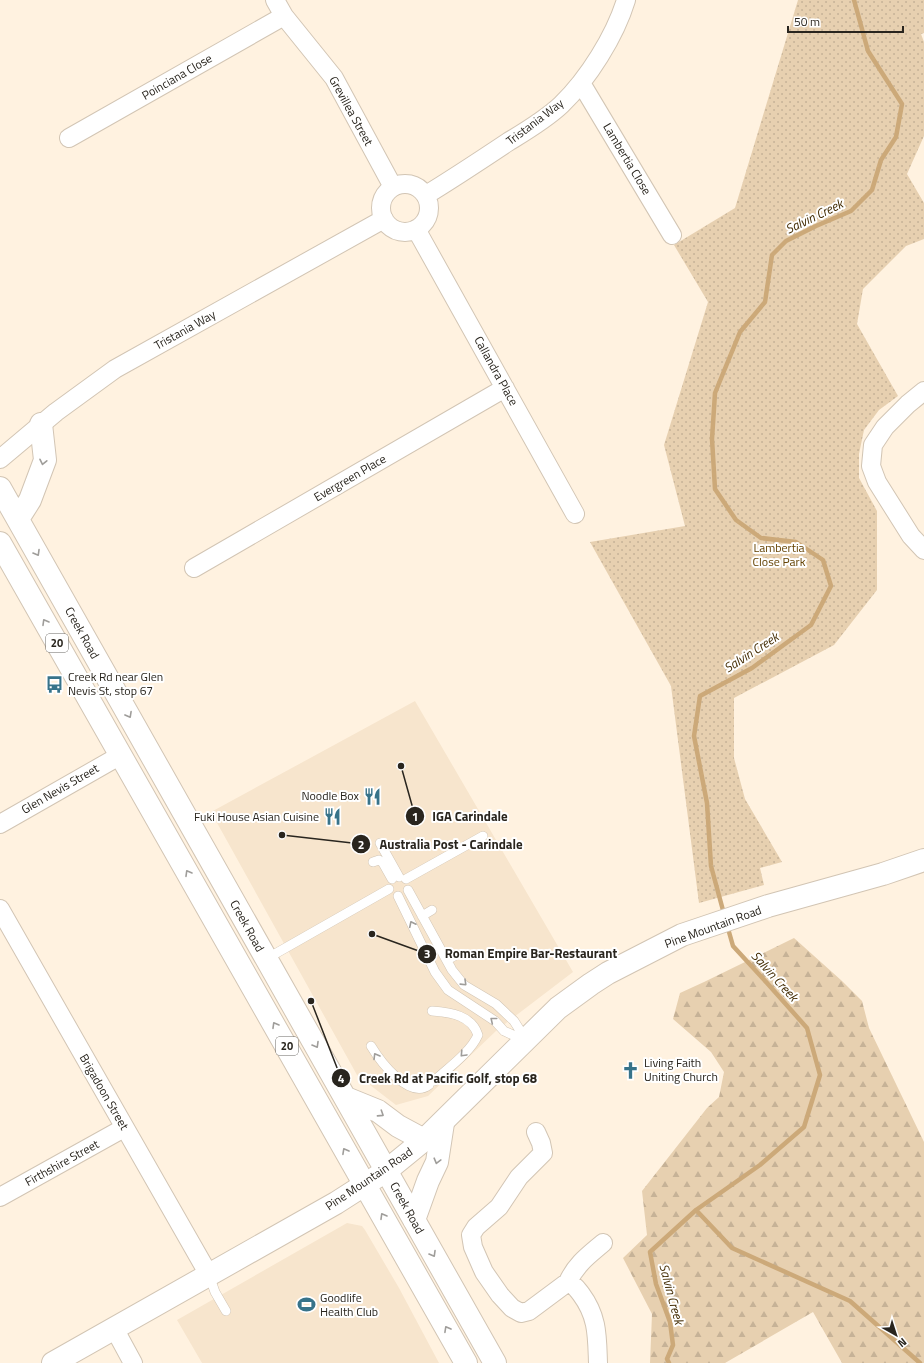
<svg xmlns="http://www.w3.org/2000/svg" width="924" height="1363" font-family="'Titillium Web',sans-serif">
	<style>
		.built { fill: #f7e5cd }
		.forest { fill: url(#forest-firs) }
		.park { fill: url(#park-dots) }
		.lines { fill: none; stroke-linecap: round; stroke-linejoin: round }
		.stream { stroke: #cca979; stroke-width: 4.5 }
		.lane-casing { stroke: #d2c5b4; stroke-width: 10 }
		.street-casing { stroke: #d2c5b4; stroke-width: 20 }
		.secondary-casing { stroke: #d2c5b4; stroke-width: 24 }
		.primary-casing { stroke: #d2c5b4; stroke-width: 24 }
		.lane { stroke: #fff; stroke-width: 9 }
		.street { stroke: #fff; stroke-width: 18 }
		.secondary { stroke: #fff; stroke-width: 22 }
		.primary { stroke: #fff; stroke-width: 22 }
		.oneway { stroke: #9f9d9a }
		.labels { text-anchor: middle; stroke-width: 4; stroke-linejoin: round; paint-order: stroke }
		.shield { fill: #fff; stroke: #696662; stroke-width: 1 }
		.shield-label { font-size: 11px; font-weight: bold; fill: #29251e }
		.street-label { font-size: 12px; fill: #29251e; stroke: #fff }
		.park-label { font-size: 12px; fill: #644202; stroke: #fff }
		.poi-label { font-size: 12px; fill: #29251e; stroke: #fff; text-anchor: start }
		.water-label { font-size: 13px; font-style: italic; fill: #422b02; stroke: #fff }
		.leader { fill: none; stroke: #29251e; stroke-width: 1.5 }
		.callout-dot { fill: #29251e; stroke: #fff; stroke-width: 1.5 }
		.mark-label { font-size: 12px; text-anchor: middle; font-weight: bold; fill: #fff }
		.callout-label { font-size: 13px; text-anchor: middle; font-weight: bold; fill: #29251e; stroke: #fff; stroke-width: 4; stroke-linejoin: round; paint-order: stroke }
	</style>
	<defs>
		<pattern id="forest-firs" width="22" height="20" patternUnits="userSpaceOnUse"><rect width="22" height="20" fill="#e7d0b0"/><path d="M5 1l3.5 6h-7zM16 11l3.5 6h-7z" fill="#c6b297"/></pattern>
		<pattern id="park-dots" width="8" height="8" patternUnits="userSpaceOnUse"><rect width="8" height="8" fill="#e7d0b0"/><path d="M2 2h.1M6 6h.1" fill="none" stroke="#c6b297" stroke-width="1.8" stroke-linecap="round"/></pattern>
	</defs>
	<rect width="100%" height="100%" fill="#fff2e0"/>
	<path class="built" d="M415,701l158,271 -76,58 -69,66 -32,9 -39,-30 -146,-263z
		M347,1223l15,3 3,4 34,58 40,75h-237l-25,-43z"/>
	<path class="forest" d="M794,938l48,43 20,20 7,27 55,114v221h-82l-29,-51 -88,51h-75l2,-49 -29,-56 24,-23 -5,-44 65,-83 12,-11 5,-25 -13,-20 -38,-33 7,-26 24,-11z"/>
	<path class="park" d="M798,0h126v33l-3,1 3,8v94l-17,38 17,29v36l-18,7 -43,43 -6,35 41,72 -19,14 -15,20 -5,24v24l18,33v79l-43,55 -100,53v60l11,41 37,63 -22,6 4,17 -65,18 -28,-217 -81,-144 95,-16 -21,-81 44,-143 -34,-57 61,-37z"/>
	<g class="lines">
		<path class="stream" d="M724,914l-13,-48 -4,-63 -13,-67 6,-40 52,-28 59,-43 20,-39 -8,-26 -27,-18 -35,-4 -25,-18 -21,-31 -3,-50 3,-46 25,-61 25,-30 7,-47 14,-14 30,-15 35,-15 21,-21 9,-30 15,-23 6,-33 -34,-53 -14,-51
			M696,1210l36,38 118,53 70,62
			M669,1363l-2,-4 6,-14 -3,-23 -14,-38 -6,-32 46,-42 64,-45 44,-38 16,-52 -13,-47 -40,-45 -34,-37 -6,-21"/>
		<defs>
			<path id="lane" d="M380,843l19,34
				M373,862l6,-2 4,3 9,16
				M406,879l77,-43
				M408,890l44,80 12,15 32,19 18,17 12,19
				M398,896l37,76 13,18 47,31 9,10 20,9
				M422,916l10,-6
				M266,959l123,-70
				M447,960l9,-5
				M432,1011c19,1 40,5 46,24 -8,18 -30,33 -44,46
				M371,1046c9,15 38,54 58,39
				M209,1275l6,17 11,19"/>
			<path id="street" d="M275,0l9,16 50,62 59,109
				M581,83l91,152
				M69,138l215,-122
				M381 208a24 24 0 1 1 48 0a24 24 0 1 1-48 0Z
				M426,195c28,-17 55,-35 82,-53 18,-11 37,-22 53,-37 27,-26 54,-69 65,-105
				M416,229l159,285
				M924,391l-16,13 -23,23 -12,18 -2,21 6,16 34,54 13,14
				M0,459l56,-47 59,-43 269,-150
				M194,568l311,-180
				M0,824l121,-69
				M0,909l209,366
				M536,1132l5,11 2,10 -24,24 -20,30 -23,20 -5,8 2,12 11,25 16,23 12,13 9,5 8,-2 39,-29c6,2 9,7 13,12 17,23 16,42 17,69
				M0,1197l124,-69
				M568,1282c8,-18 21,-27 35,-39
				M114,1328l19,35"/>
			<path id="secondary" d="M53,1363l283,-160 50,-32 38,-31 134,-132 33,-24 17,-11 74,-38 86,-29 115,-32 41,-14"/>
			<path id="primary" d="M0,488l495,875
				M18,519l12,-19 15,-40 -4,-36
				M0,543l466,820
				M346,1098l32,13 20,15 26,14
				M414,1220l14,-39 9,-19 6,-39"/>
		</defs>
		<use href="#lane" class="lane-casing"/>
		<use href="#street" class="street-casing"/>
		<use href="#secondary" class="secondary-casing"/>
		<use href="#primary" class="primary-casing"/>
		<use href="#lane" class="lane"/>
		<use href="#street" class="street"/>
		<use href="#secondary" class="secondary"/>
		<use href="#primary" class="primary"/>
	</g>
	<defs><path id="oneway-chevron" d="M-2-3.5L2.5 0L-2 3.5" fill="none" stroke-width="1.6" stroke-linecap="round" stroke-linejoin="round"/></defs>
	<g class="oneway">
		<use href="#oneway-chevron" transform="translate(43 462) rotate(102)"/>
		<use href="#oneway-chevron" transform="translate(37 553) rotate(60)"/>
		<use href="#oneway-chevron" transform="translate(45 622) rotate(-120)"/>
		<use href="#oneway-chevron" transform="translate(129 715) rotate(61)"/>
		<use href="#oneway-chevron" transform="translate(188 873) rotate(-120)"/>
		<use href="#oneway-chevron" transform="translate(412 924) rotate(-116)"/>
		<use href="#oneway-chevron" transform="translate(464 983) rotate(44)"/>
		<use href="#oneway-chevron" transform="translate(493 1020) rotate(-141)"/>
		<use href="#oneway-chevron" transform="translate(275 1025) rotate(-120)"/>
		<use href="#oneway-chevron" transform="translate(316 1045) rotate(60)"/>
		<use href="#oneway-chevron" transform="translate(463 1054) rotate(133)"/>
		<use href="#oneway-chevron" transform="translate(376 1056) rotate(-121)"/>
		<use href="#oneway-chevron" transform="translate(381 1114) rotate(33)"/>
		<use href="#oneway-chevron" transform="translate(345 1151) rotate(-119)"/>
		<use href="#oneway-chevron" transform="translate(437 1161) rotate(105)"/>
		<use href="#oneway-chevron" transform="translate(383 1216) rotate(-120)"/>
		<use href="#oneway-chevron" transform="translate(433 1254) rotate(60)"/>
		<use href="#oneway-chevron" transform="translate(447 1329) rotate(-119)"/>
	</g>
	<defs>
		<symbol id="bus-bare" viewBox="-9 -9 18 18"><path d="M-5-6H5V4H4V6H2V4H-2V6H-4V4H-5ZM-3.5-4V0h7V-4ZM-3.5 1.2v1.5H-2V1.2ZM2 1.2v1.5H3.5V1.2Z" fill="#37738a" stroke="#fff" stroke-width="2.5" paint-order="stroke"/></symbol>
		<symbol id="restaurant-bare" viewBox="-9 -9 18 18"><path d="M-5-6h1v4h1v-4h1v4h1v-4h1v5L-1.5 .5V6h-2V.5L-5-1ZM5-6V6H3V1.5H1.5Q1.5-4 5-6Z" fill="#37738a" stroke="#fff" stroke-width="2.5" paint-order="stroke"/></symbol>
		<symbol id="church-bare" viewBox="-9 -9 18 18"><path d="M-1.2-6h2.4v3.5h3.3v2.4h-3.3V6h-2.4V-.1h-3.3v-2.4h3.3Z" fill="#37738a" stroke="#fff" stroke-width="2.5" paint-order="stroke"/></symbol>
		<symbol id="stadium-bare" viewBox="-9 -9 18 18"><path d="M0-5a6.5 5 0 1 0 0 10a6.5 5 0 1 0 0-10ZM-3.5-1.8h7v3.6h-7Z" fill="#37738a" stroke="#fff" stroke-width="2.5" paint-order="stroke"/></symbol>
	</defs>
	<g fill-rule="evenodd">
		<use href="#bus-bare" x="42" y="672" width="25" height="25"/>
		<use href="#restaurant-bare" x="360" y="784" width="25" height="25"/>
		<use href="#restaurant-bare" x="320" y="804" width="25" height="25"/>
		<use href="#church-bare" x="618" y="1058" width="25" height="25"/>
		<use href="#stadium-bare" x="294" y="1292" width="25" height="25"/>
	</g>
	<g class="labels">
		<g class="shield">
			<rect x="46" y="634" width="22" height="18" rx="3"/>
			<rect x="276" y="1037" width="22" height="18" rx="3"/>
		</g>
		<g class="shield-label">
			<text x="57" y="647">20</text>
			<text x="287" y="1050">20</text>
		</g>
		<g class="street-label">
			<text transform="translate(177 77) rotate(-30)" y="4">Poinciana Close</text>
			<text transform="translate(351 111) rotate(61)" y="4">Grevillea Street</text>
			<text transform="translate(535 122) rotate(-37)" y="4">Tristania Way</text>
			<text transform="translate(627 159) rotate(59)" y="4">Lambertia Close</text>
			<text transform="translate(185 330) rotate(-29)" y="4">Tristania Way</text>
			<text transform="translate(496 371) rotate(61)" y="4">Callandra Place</text>
			<text transform="translate(350 478) rotate(-30)" y="4">Evergreen Place</text>
			<text transform="translate(82 633) rotate(61)" y="4">Creek Road</text>
			<text transform="translate(60 789) rotate(-30)" y="4">Glen Nevis Street</text>
			<text transform="translate(247 926) rotate(61)" y="4">Creek Road</text>
			<text transform="translate(713 927) rotate(-20)" y="4">Pine Mountain Road</text>
			<text transform="translate(104 1092) rotate(60)" y="4">Brigadoon Street</text>
			<text transform="translate(62 1163) rotate(-29)" y="4">Firthshire Street</text>
			<text transform="translate(369 1179) rotate(-34)" y="4">Pine Mountain Road</text>
			<text transform="translate(407 1208) rotate(61)" y="4">Creek Road</text>
		</g>
		<g class="park-label">
			<text x="779" y="552">Lambertia<tspan x="779" dy="14">Close Park</tspan></text>
		</g>
		<g class="poi-label">
			<text x="68" y="681">Creek Rd near Glen<tspan x="68" dy="14">Nevis St, stop 67</tspan></text>
			<text x="359" y="800" text-anchor="end">Noodle Box</text>
			<text x="319" y="821" text-anchor="end">Fuki House Asian Cuisine</text>
			<text x="644" y="1067">Living Faith<tspan x="644" dy="14">Uniting Church</tspan></text>
			<text x="320" y="1302">Goodlife<tspan x="320" dy="14">Health Club</tspan></text>
		</g>
		<g class="water-label">
			<text transform="translate(814 216) rotate(-26)" y="5">Salvin Creek</text>
			<text transform="translate(751 652) rotate(-33)" y="5">Salvin Creek</text>
			<text transform="translate(775 976) rotate(48)" y="5">Salvin Creek</text>
			<text transform="translate(672 1294) rotate(75)" y="5">Salvin Creek</text>
		</g>
	</g>
	<path class="leader" d="M401 766L415 816M282 835L361 844M372 934L427 954M311 1001L341 1078"/>
	<g class="callout-dot">
		<circle cx="401" cy="766" r="4"/>
		<circle cx="282" cy="835" r="4"/>
		<circle cx="372" cy="934" r="4"/>
		<circle cx="311" cy="1001" r="4"/>
		<circle cx="415" cy="816" r="10"/>
		<circle cx="361" cy="844" r="10"/>
		<circle cx="427" cy="954" r="10"/>
		<circle cx="341" cy="1078" r="10"/>
	</g>
	<g class="mark-label">
		<text x="415" y="821">1</text>
		<text x="361" y="849">2</text>
		<text x="427" y="958">3</text>
		<text x="341" y="1083">4</text>
	</g>
	<g class="callout-label">
		<text x="470" y="821">IGA Carindale</text>
		<text x="451" y="849">Australia Post - Carindale</text>
		<text x="531" y="958">Roman Empire Bar-Restaurant</text>
		<text x="448" y="1083">Creek Rd at Pacific Golf, stop 68</text>
	</g>
	<g transform="translate(896 1335) rotate(141)" stroke="#ffffff" stroke-width="3" paint-order="stroke">
	<path d="M0-3L7 15L0 10L-7 15Z" fill="#29251e"/>
	<text y="-6" font-size="11" font-weight="bold" text-anchor="middle" fill="#29251e">N</text>
	</g>
	<path d="M788 26v6h115v-6" fill="none" stroke="#29251e" stroke-width="2"/>
	<text x="794" y="26" font-size="12" fill="#29251e" stroke="#ffffff" stroke-width="3" paint-order="stroke">50 m</text>
</svg>
